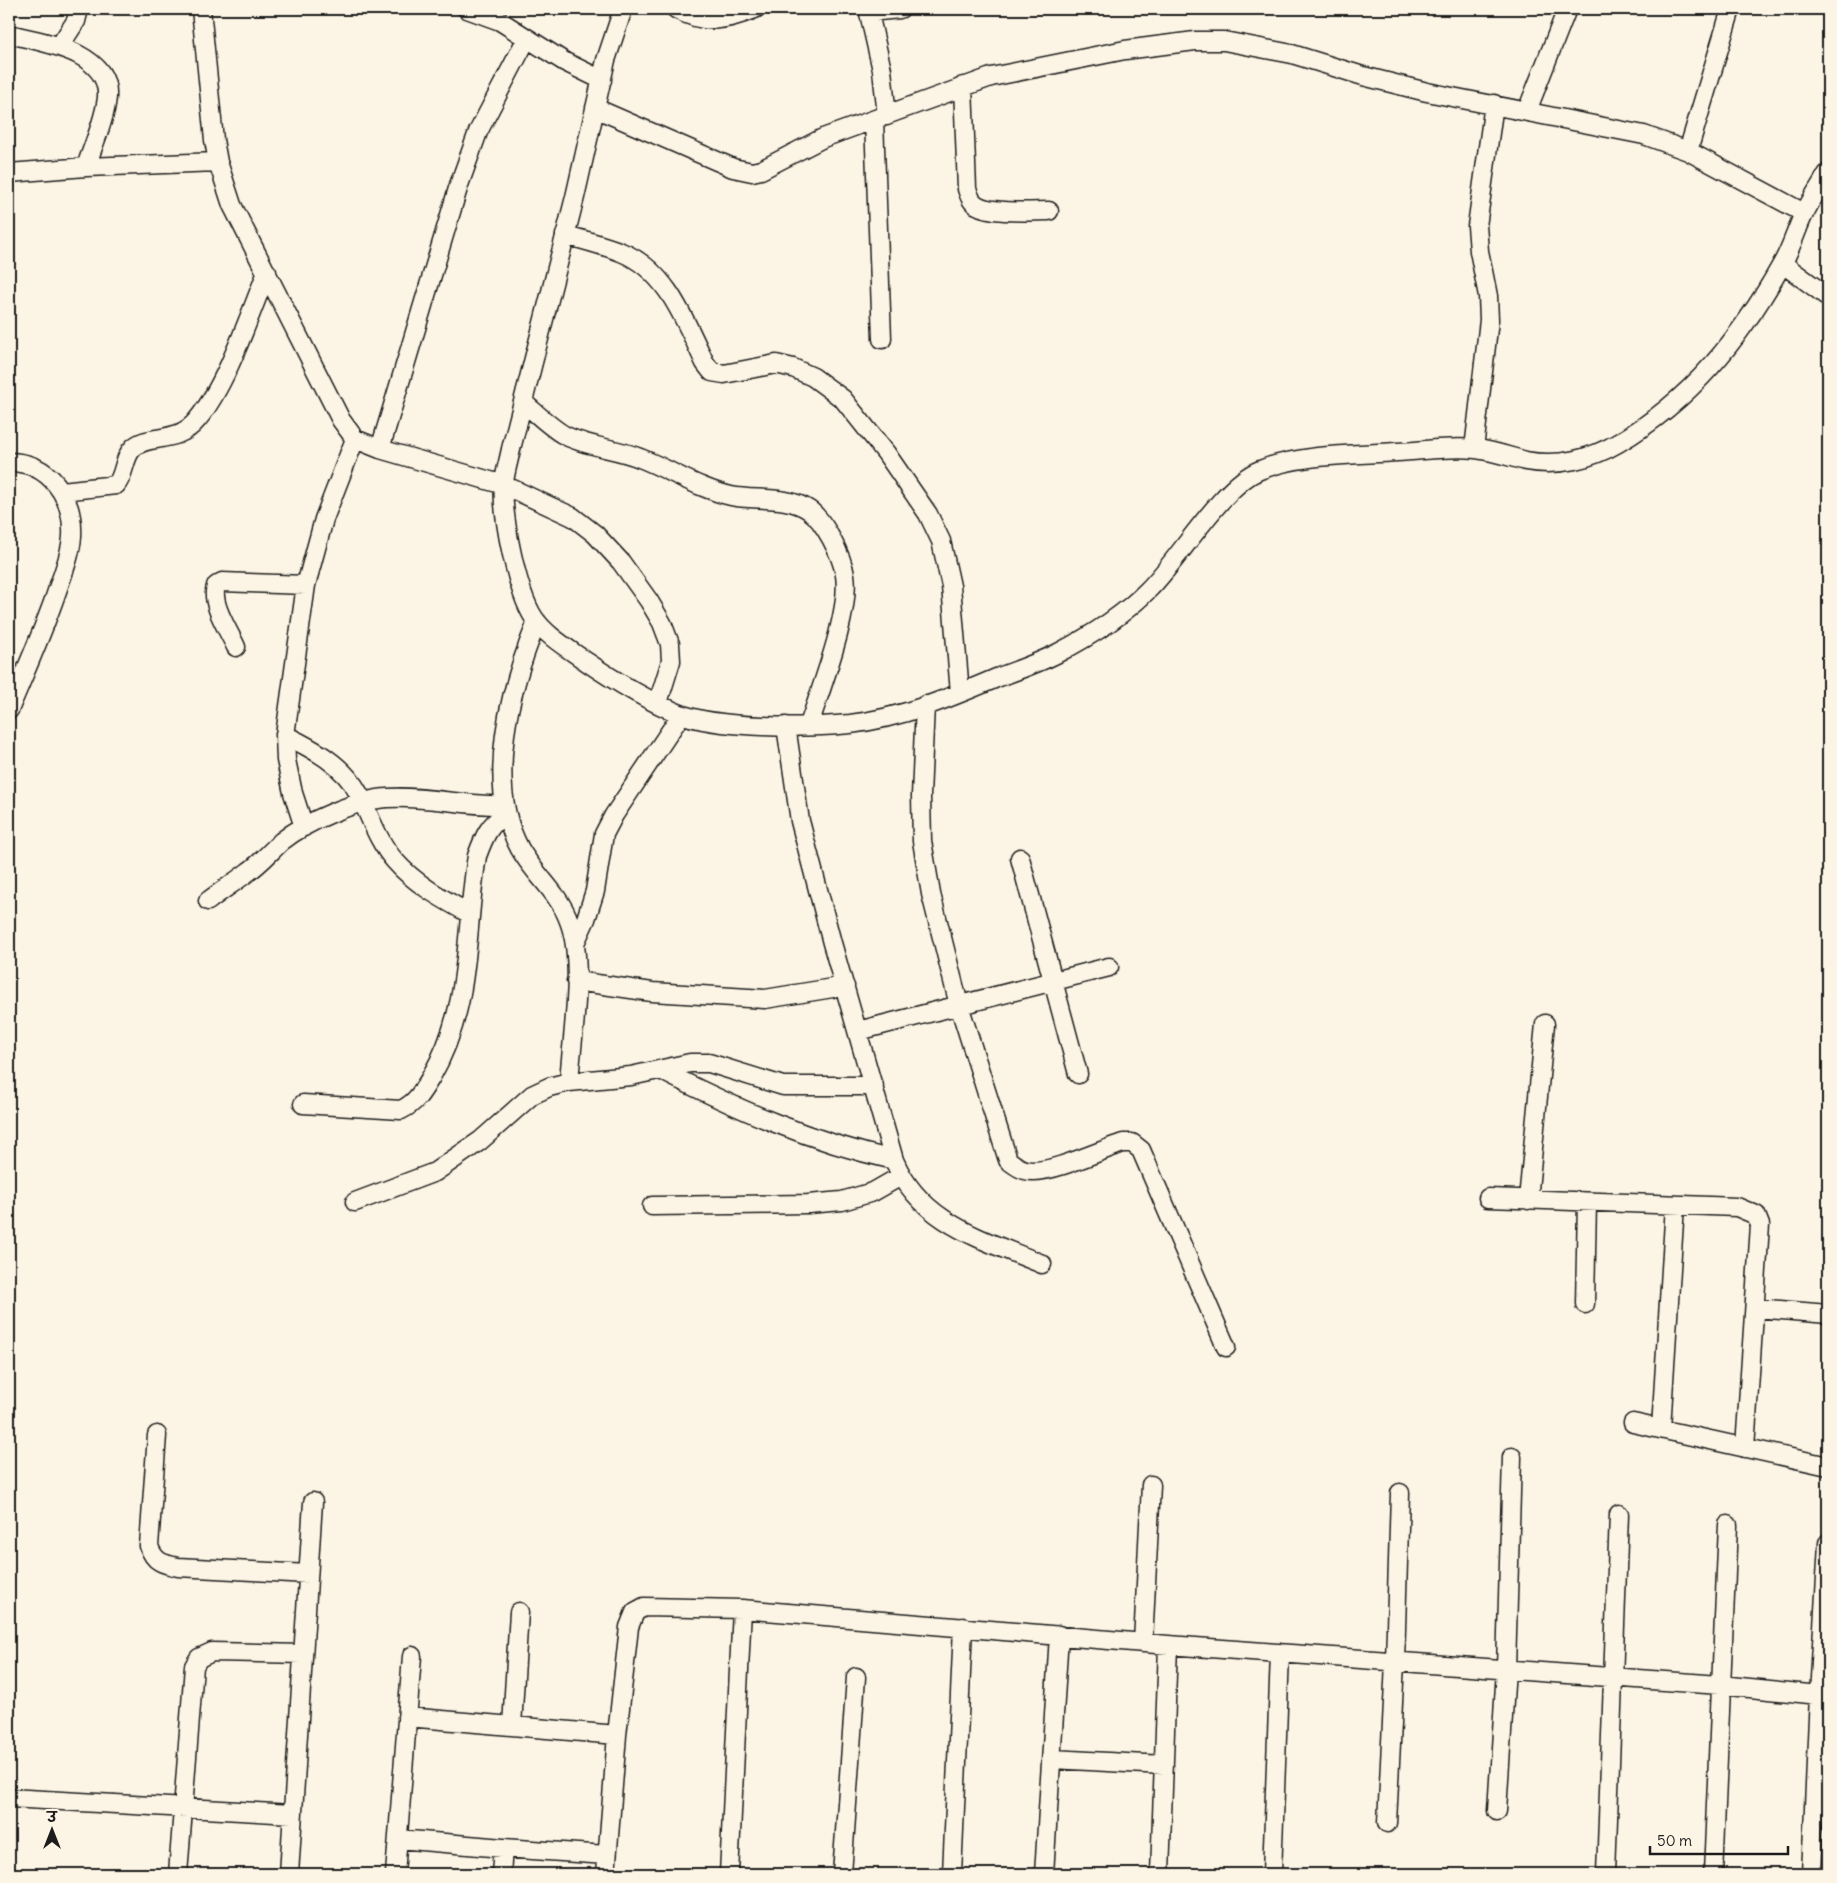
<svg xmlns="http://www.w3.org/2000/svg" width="1837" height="1883" font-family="Delius,'Playpen Sans Deva',sans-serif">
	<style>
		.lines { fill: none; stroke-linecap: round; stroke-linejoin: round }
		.street-casing { stroke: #1c1c1c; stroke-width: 21 }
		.street { stroke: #fcf5e5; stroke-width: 18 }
	</style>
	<rect width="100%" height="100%" fill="#fcf5e5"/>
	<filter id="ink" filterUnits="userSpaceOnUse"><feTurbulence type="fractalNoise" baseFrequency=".02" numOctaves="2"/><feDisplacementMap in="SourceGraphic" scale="10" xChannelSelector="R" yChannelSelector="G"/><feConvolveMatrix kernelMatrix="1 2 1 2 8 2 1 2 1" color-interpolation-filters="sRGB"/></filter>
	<g filter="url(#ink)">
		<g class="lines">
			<defs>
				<path id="street" d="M201,9l13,131 4,22 14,43 109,215 14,19 25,10 124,36 69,32 22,17 26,28 28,39 13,22 8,21 1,17 -13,42
					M467,9l33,12 65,41 37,18
					M623,9l-17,51 -31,137 -64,252c-2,11 -6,23 -7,34 -3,31 13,109 30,135 12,18 35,31 53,44 28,19 59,38 91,51 39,16 129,15 172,11 52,-6 102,-27 149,-47 19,-7 39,-14 57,-23 33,-17 66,-37 92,-64 31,-30 74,-105 112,-120 40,-16 94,-15 137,-18 26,-1 53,-6 79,-3 17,2 34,8 50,12 32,6 65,-2 92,-18 73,-43 122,-104 163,-177 9,-15 14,-32 21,-48 7,-15 17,-30 26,-45
					M676,9c29,16 49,12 79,0
					M868,9l14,61 5,46
					M869,12l31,-3
					M9,34c32,8 101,17 98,63 -2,23 -14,48 -21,70
					M59,47l17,-26 3,-12
					M963,86l4,103c2,6 4,13 10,16 14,9 55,6 72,6
					M595,108l138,60 19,4 9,-2 62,-32 168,-61 134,-27 70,-9h29l68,13 71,22 64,16 217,43 44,16 116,62
					M1527,111l40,-102
					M874,120l8,219
					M1688,151l43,-142
					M9,173l77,-6 132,-5
					M565,235c19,5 38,10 56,17 46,18 64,69 84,111l7,9 12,2 52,-10 17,4 20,9 30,22 43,54 42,61 13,27 10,45 9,107
					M1783,264l45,33
					M523,402c13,11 27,25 41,33 23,12 52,13 76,23 31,12 59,31 91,38 24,5 56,-1 78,14 15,10 33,46 36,65 6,37 -24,112 -36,150
					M380,449l79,-264 19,-53 49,-94
					M1474,449l15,-129 -1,-24 -9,-45 -2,-25 17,-122
					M9,462c40,0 65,35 63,74 -1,19 -10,40 -16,58 -14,40 -31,78 -47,116
					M62,491l54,-6c9,-10 7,-27 17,-37 15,-15 44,-3 64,-28 30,-36 52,-104 70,-148
					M537,622c-27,65 -53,162 -17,227 14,25 39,44 49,72 16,41 3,116 0,161
					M236,647c-7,-16 -26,-43 -20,-61l6,-4 84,3
					M925,705l-4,91 1,45 9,53 28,111 49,155c8,6 14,11 25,11 23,0 66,-20 90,-28h9l9,7 85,197
					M786,726l14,95 32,122 62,217c27,64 89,79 148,104
					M285,735c28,14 58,29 74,59 11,22 19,48 36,67 20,23 48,38 75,53
					M304,827l-11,-34 -7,-33 -1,-25 21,-150 18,-66 31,-80
					M1020,858l58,216
					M208,901c13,-10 27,-19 40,-29 13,-9 23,-21 34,-31 25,-20 74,-41 105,-43 40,-3 79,9 118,7
					M575,943l11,-24 9,-28 9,-57 10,-19 67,-100
					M576,981l76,11 113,7 80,-13
					M858,1031l251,-64
					M660,1070c77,39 149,71 234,90
					M303,1104l98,6c15,-7 21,-18 30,-33 42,-73 33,-142 46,-221 7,-19 12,-32 29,-42
					M1488,1198l249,9 19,8 4,10 -15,223
					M1528,1200l17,-176
					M355,1202l80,-30 45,-31 52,-46 17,-8 20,-5 62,-6 59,-13h19l74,23h91
					M652,1206l156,-2 34,-3 31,-9 28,-16
					M1585,1304l2,-102
					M1756,1308l72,6
					M1633,1423l195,43
					M1661,1429l14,-224
					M157,1435l-8,111c5,16 14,18 29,21l130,7
					M1143,1643l8,-158
					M407,1717l210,18
					M512,1726l7,-114
					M1052,1759l112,6
					M9,1798l283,16
					M1497,1811l9,-142 6,-212
					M1387,1823l8,-161 5,-169
					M398,1839l105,9 104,7
					M178,1874l16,-208 5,-8 13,-6 91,2
					M289,1874l24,-372
					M395,1874l17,-218
					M501,1874l2,-26
					M606,1874l11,-139 12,-108 6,-15 9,-5 98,2 426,36 552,40 99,10
					M729,1874l13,-265
					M842,1874l14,-197
					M952,1874l11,-247
					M1044,1874l15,-239
					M1160,1874l8,-229
					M1272,1874l8,-221
					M1606,1874l13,-360
					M1713,1874l15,-349
					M1811,1874l8,-179 9,-152"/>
			</defs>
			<use href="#street" class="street-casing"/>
			<use href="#street" class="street"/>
		</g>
	</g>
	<rect width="1837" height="1883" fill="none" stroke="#fcf5e5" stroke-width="30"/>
	<rect x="15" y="15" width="1807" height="1853" fill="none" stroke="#1c1c1c" stroke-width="2" filter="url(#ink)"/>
	<g transform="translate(52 1830)" stroke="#fcf5e5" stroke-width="4" paint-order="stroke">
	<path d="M0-4L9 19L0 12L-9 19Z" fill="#1c1c1c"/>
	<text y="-8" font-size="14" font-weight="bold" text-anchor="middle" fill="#1c1c1c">उ</text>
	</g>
	<path d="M1650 1846v8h138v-8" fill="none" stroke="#1c1c1c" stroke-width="2.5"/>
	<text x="1657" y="1846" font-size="15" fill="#1c1c1c" stroke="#fcf5e5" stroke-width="4" paint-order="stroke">50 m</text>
</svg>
